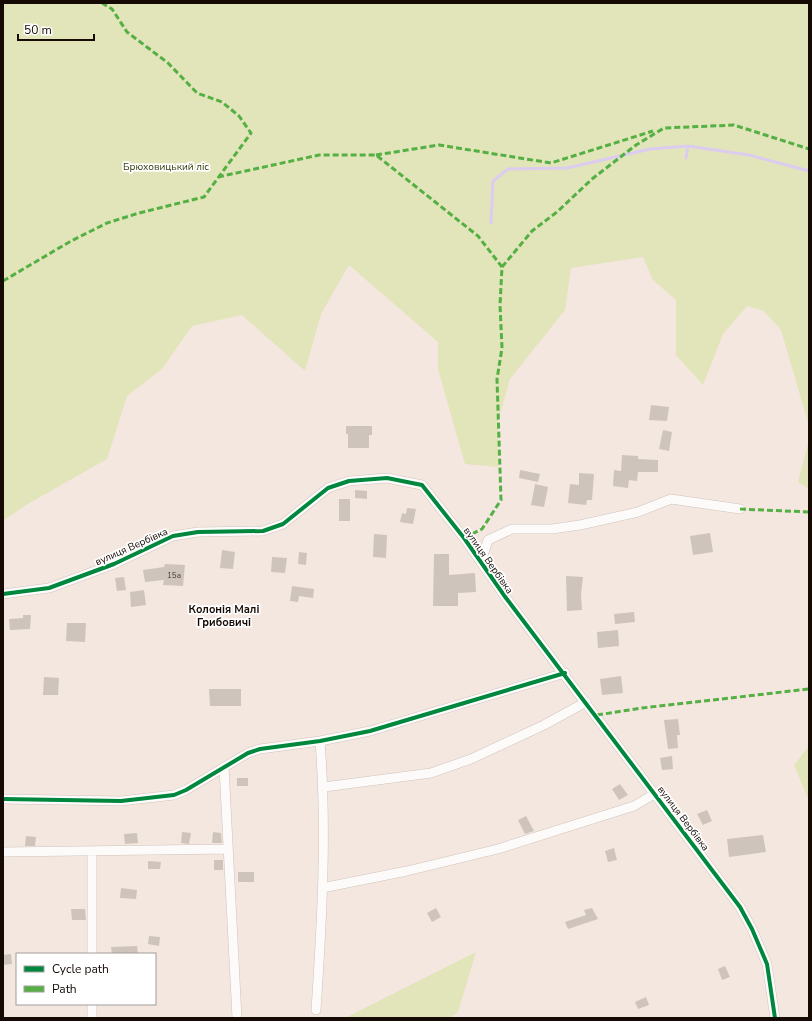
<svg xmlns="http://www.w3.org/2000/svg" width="812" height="1021" font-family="'Nunito Sans',sans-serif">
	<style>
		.green { fill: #e2e4ba }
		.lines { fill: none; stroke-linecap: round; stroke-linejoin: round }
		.stream { stroke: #dbccf0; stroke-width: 3 }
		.building { fill: #cfc4bb }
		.street-casing { stroke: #cfc3bb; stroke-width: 10 }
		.street { stroke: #fdfbfa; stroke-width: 9 }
		.quiet { stroke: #55b044; stroke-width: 3; stroke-dasharray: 6 3; stroke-linecap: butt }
		.cycleway-casing { stroke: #fff; stroke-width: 6 }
		.cycleway { stroke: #00873e; stroke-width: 4 }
		.labels { text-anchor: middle; stroke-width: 3.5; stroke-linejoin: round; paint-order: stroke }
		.number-label { font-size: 8px; fill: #443832 }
		.park-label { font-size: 10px; fill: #363d12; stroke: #fff }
		.street-label { font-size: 10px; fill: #150a04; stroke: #fff }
		.neighbourhood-label { font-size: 11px; font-weight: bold; fill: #150a04; stroke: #fff }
	</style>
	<rect width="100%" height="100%" fill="#f4e7df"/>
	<path class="green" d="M3,3h806v423l-28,-96 -17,-19 -17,-5 -24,28 -20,51 -27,-30v-55l-23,-20 -10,-23 -72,11 -6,42 -55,69 -12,42v46l-33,-3 -27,-95v-27l-89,-77 -28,49 -16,57 -63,-56 -50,11 -30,43 -35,27 -20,63 -81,46 -23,16z
		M809,440v49l-11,-7z
		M809,746v55l-15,-36z
		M476,952l-18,60 -8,6h-105z"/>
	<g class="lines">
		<path class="stream" d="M686,158l2,-12
			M491,223l2,-42 15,-12 59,-1 83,-19 38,-3 61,9 60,16"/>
	</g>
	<path class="building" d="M651,405l18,2 -2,14 -18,-1z
		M346,426h26v9h-3v13h-21v-14h-2z
		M663,430l9,2 -3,19 -10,-2z
		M622,455l16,1v3l20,1v12h-20l-1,9 -8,-1 -1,8 -15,-2 1,-16 7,1z
		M520,470l20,4 -2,8 -19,-4z
		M579,473l15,1 -2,26h-5l-1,5 -18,-2 2,-19 9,1z
		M535,484l13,3 -4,20 -13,-2z
		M355,490l12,1v8l-12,-1z
		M339,499h11v22h-11z
		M407,508l9,1 -3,15 -13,-2 2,-9 4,1z
		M710,533l3,19 -20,3 -3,-19z
		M374,534l13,1 -1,23 -13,-1z
		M222,550l13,2 -2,17 -13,-1z
		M299,552l8,1 -1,12 -8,-1z
		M434,554h15v21l26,-2 1,19 -18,1v13h-25z
		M272,557l15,1 -2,15 -14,-1z
		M165,564l20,1 -2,21 -20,-1 1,-5 -19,2 -2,-12 21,-3z
		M566,576l17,1 -2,17 1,16 -15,1z
		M124,577l2,13 -9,1 -2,-13z
		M292,586l22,3 -1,9 -14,-2 -1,6 -8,-1z
		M144,590l2,15 -15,2 -1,-15z
		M634,612l1,10 -20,2 -1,-10z
		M23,615h8l-1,14 -20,1 -1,-11 14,-1z
		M67,623h19l-1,19 -19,-1z
		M618,630l1,16 -21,2 -1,-16z
		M621,676l2,17 -21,2 -2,-16z
		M44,677l15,1 -1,17h-15z
		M209,689h32v17h-31z
		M678,719l2,16h-3l1,13 -10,1 -4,-29z
		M672,756l1,13 -11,1 -2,-12z
		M237,778h11v8h-11z
		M620,784l8,11 -9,5 -7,-11z
		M707,810l5,11 -9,4 -6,-11z
		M526,816l8,15 -9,3 -7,-14z
		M182,832l9,1 -2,11 -8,-1z
		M213,832l8,1 1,10h-10z
		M137,833l1,10 -13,1 -1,-10z
		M763,835l3,17 -37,5 -2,-18z
		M26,836l10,1 -1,9h-10z
		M614,848l3,12 -9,2 -3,-11z
		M214,860h9v10h-9z
		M148,861l13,1 -1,7h-12z
		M238,872h16v10h-16z
		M121,888l16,2 -1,9 -16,-1z
		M436,908l5,9 -9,5 -5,-9z
		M592,908l6,11 -30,10 -3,-7 21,-7 -2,-5z
		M71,909h14l1,11h-14z
		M149,936l11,1 -1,9 -11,-2z
		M137,946l1,8h-26l-1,-7z
		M11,954l1,10 -9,1v-10z
		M725,966l5,11 -8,3 -4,-11z
		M646,997l3,8 -11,4 -3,-7z"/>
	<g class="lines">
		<defs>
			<path id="street" d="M481,562l7,-22 24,-11h40l28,-4 58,-13 33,-13 69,10
				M3,594l46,-6 65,-24 59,-28 25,-4 65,-1 20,-7 45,-36 21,-7 38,-3 35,7 42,53 42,60 234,309 12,22 15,35 8,54
				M224,767l13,251
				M324,787l107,-14 40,-14 73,-34 42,-23
				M3,799l118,2 53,-6 12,-5 62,-37 12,-4 60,-8 50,-10 195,-58
				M3,852l225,-3
				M322,888l85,-17 91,-22 136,-43 22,-13
				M92,954v-103
				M316,1010c6,-89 11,-179 4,-269
				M92,1018v-14"/>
		</defs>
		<use href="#street" class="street-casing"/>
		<use href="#street" class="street"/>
		<path class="quiet" d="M376,155l63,-10 112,18 102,-32
			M218,177l101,-22h57l102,81 24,31 -2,38 2,43 -5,31 4,121 -19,29 -18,9
			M502,267l30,-36 25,-19 35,-33 44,-34 28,-17 70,-3 75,24
			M3,281l68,-40 36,-18 32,-10 65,-16 47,-64 -12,-17 -17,-14 -25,-9 -29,-30 -41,-31 -15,-23 -10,-6
			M740,509l69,3
			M597,715l45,-7 167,-19"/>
		<defs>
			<path id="cycleway" d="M3,594l46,-6 65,-24 59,-28 25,-4 65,-1 20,-7 45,-36 21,-7 38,-3 35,7 42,53 42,60 234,309 12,22 15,35 8,54
				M3,799l118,2 53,-6 12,-5 62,-37 12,-4 60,-8 50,-10 195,-58"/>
		</defs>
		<use href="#cycleway" class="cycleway-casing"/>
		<use href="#cycleway" class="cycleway"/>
	</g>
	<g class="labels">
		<g class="number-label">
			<text x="174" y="578">15а</text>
		</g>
		<g class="park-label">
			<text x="166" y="170">Брюховицький ліс</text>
		</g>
		<g class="street-label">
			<text transform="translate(131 546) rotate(-24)" y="4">вулиця Вербівка</text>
			<text transform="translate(489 560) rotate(55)" y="4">вулиця Вербівка</text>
			<text transform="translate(684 818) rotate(53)" y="4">вулиця Вербівка</text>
		</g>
		<g class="neighbourhood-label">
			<text x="224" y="613">Колонія Малі<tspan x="224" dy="13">Грибовичі</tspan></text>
		</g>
	</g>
	<rect width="812" height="1021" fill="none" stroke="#150a04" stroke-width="8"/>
	<rect x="16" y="953" width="140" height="52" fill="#ffffff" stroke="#a19d9b"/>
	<rect x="24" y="966" width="20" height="6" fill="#00873e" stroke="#a19d9b"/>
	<text x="52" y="973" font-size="12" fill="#150a04">Cycle path</text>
	<rect x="24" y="986" width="20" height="6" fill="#55b044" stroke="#a19d9b"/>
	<text x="52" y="993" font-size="12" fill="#150a04">Path</text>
	<path d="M18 34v6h76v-6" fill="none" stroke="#150a04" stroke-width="2"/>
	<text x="24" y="34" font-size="12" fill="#150a04" stroke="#ffffff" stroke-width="3" paint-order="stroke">50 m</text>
</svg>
